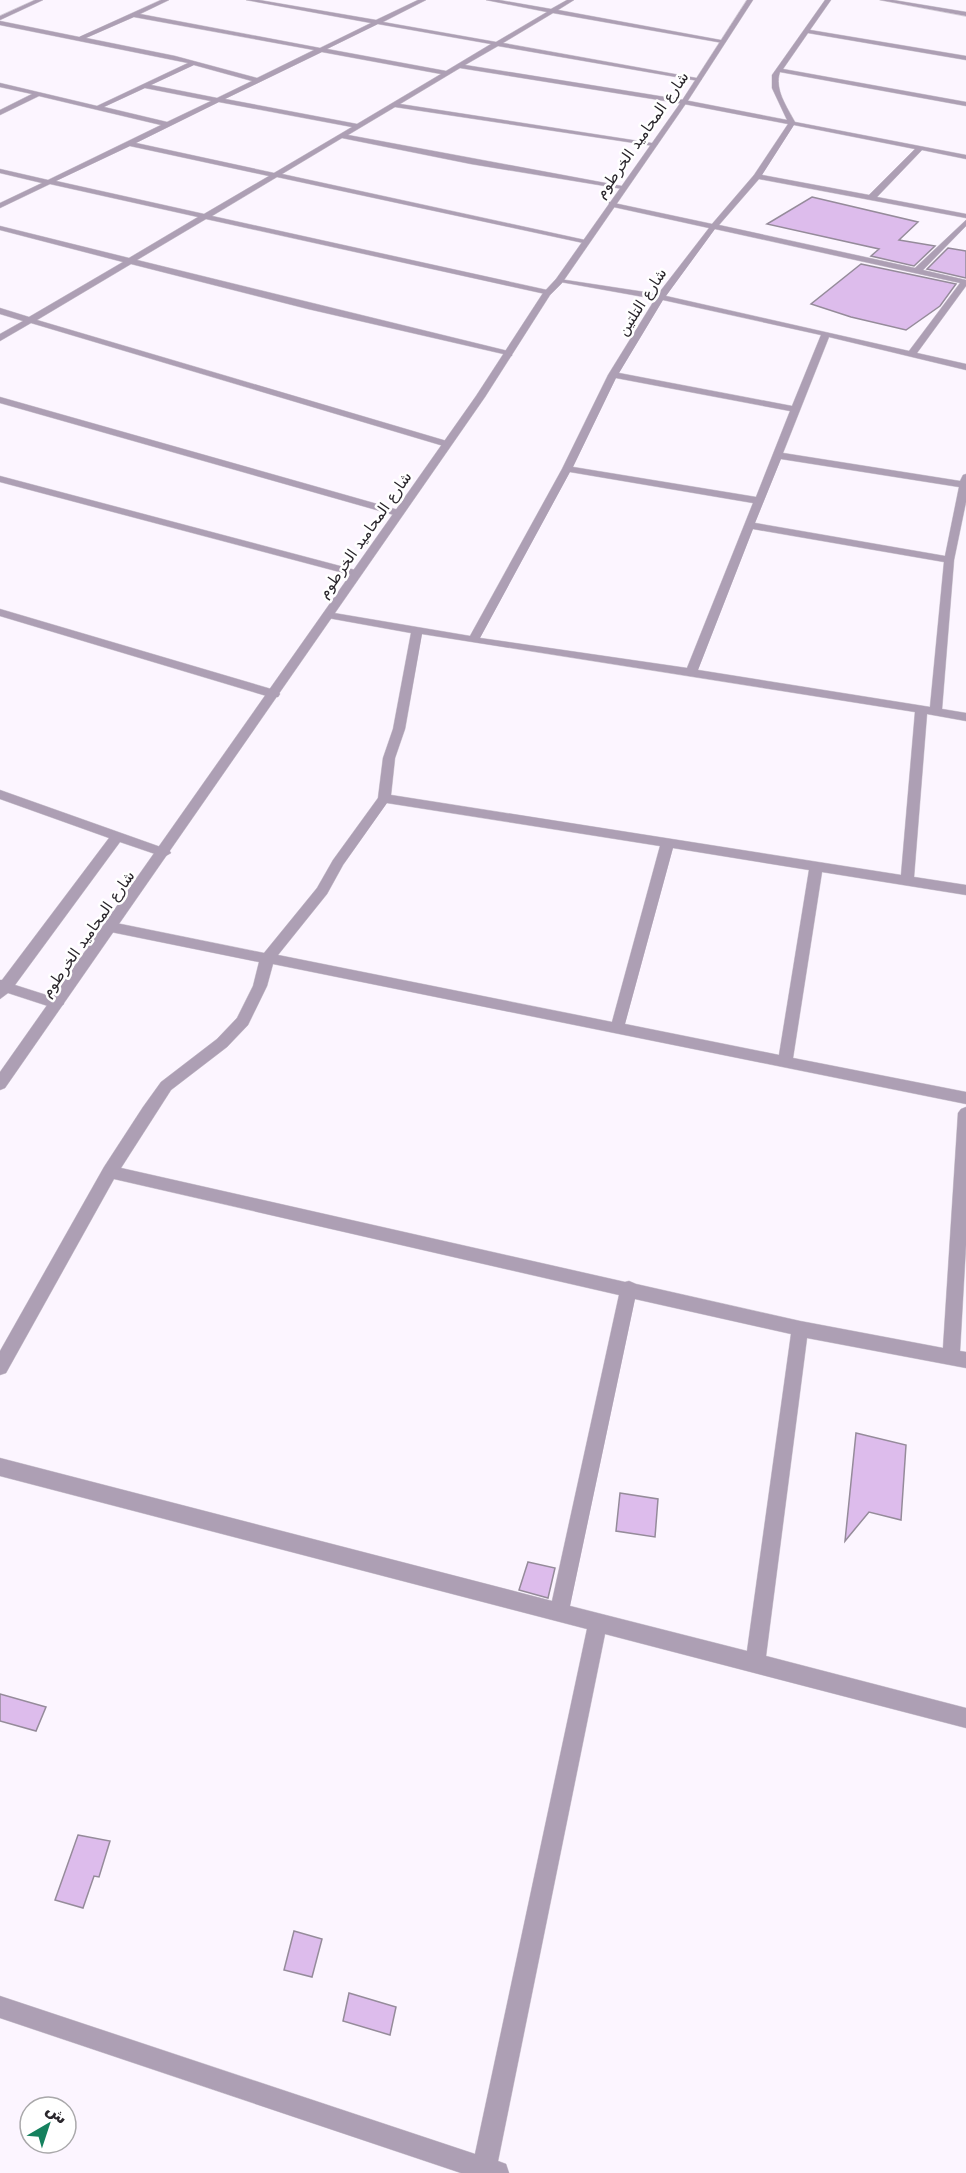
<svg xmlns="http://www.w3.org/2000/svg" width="966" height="2173" font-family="'DejaVu Sans',Vazirmatn,sans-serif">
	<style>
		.building { fill: #ddbcec; stroke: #958b9a; stroke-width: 1.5 }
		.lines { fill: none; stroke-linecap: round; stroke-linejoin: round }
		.minor-casing { stroke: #d6d0d9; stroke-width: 1 }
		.tertiary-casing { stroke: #d6d0d9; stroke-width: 1 }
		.minor { fill: #ad9fb4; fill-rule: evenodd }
		.tertiary { fill: #ad9fb4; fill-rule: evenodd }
		.labels { text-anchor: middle; stroke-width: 5; stroke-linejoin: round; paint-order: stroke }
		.far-street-label { font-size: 15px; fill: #29252b; stroke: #fff }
	</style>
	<rect width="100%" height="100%" fill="#fcf5ff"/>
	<path class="building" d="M812,197l106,25 -19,18 36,6 -21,20 -43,-10 8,-7 -112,-25z
		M948,248l18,3v27l-39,-9z
		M861,264l95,20 -16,22 -34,24 -55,-13 -40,-13z
		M856,1433l50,12 -5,75 -32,-8 -24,29z
		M620,1493l38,6 -3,38 -39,-6z
		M528,1562l27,6 -7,30 -29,-8z
		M0,1694l46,13 -10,24 -36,-10z
		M78,1835l32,6 -11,36 -5,-1 -11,32 -28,-8z
		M294,1931l28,8 -10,38 -28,-7z
		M349,1993l47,14 -6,28 -47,-14z"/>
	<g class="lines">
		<defs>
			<path id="minor" d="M35,0h8l-43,20v-4z
				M161,0h8l-29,14 180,34 51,-25 -125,-23h13l117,20 42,-20h8l-43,22 113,20 51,-30 -61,-12h13l52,9 16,-9h7l-16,10 168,31 -3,2 -170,-30 -50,30 199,36 -3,2 -201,-35 -33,19 219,35 103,20 -15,-32v-13l53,-75h6l-21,30 156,26v4l-158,-27 -25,36 183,33v4l-186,-34c-6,17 7,35 15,50l171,33v4l-44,-9 -45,47 89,17v4l-207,-39 -40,46 196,43 51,-48v6l-43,44 43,10v6l-49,67 49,11v6l-137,-33 -46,116 177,28 3,-6 3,-1v28l-12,58 -12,149 24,4v8l-39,-7 -13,163 52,8v10l-144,-23 -29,186 173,34v12l-693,-140 -6,22 -19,39 -21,22 -56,43 -50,78 504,114 4,-1 7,3 164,37 143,27 15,-235 3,-4 5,-2v138l-6,106 6,1v16l-159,-30 -41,318 200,52v20l-361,-94 -107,527 8,3 3,9h-48l-461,-155v-22l475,158 112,-525 -587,-153v-18l552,143 67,-306 -505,-116 -108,194 -6,2v-24l104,-184 39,-60 18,-25 56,-43 20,-21 16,-32 6,-24 -148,-30 -7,-5 2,-3 5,-2 153,31 53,-65 16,-28 45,-62 5,-40 10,-29 18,-96 -83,-15 -6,-3 6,-3 142,24 92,-167 46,-94 47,-76 -100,-18 4,-2 99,15 51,-66 -100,-22v-4l103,22 42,-49 34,-51 -104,-20 -224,-36 -60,36 258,40 -4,2 -259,-39 -47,28 279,52 -4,2 -152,-25 -129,-26 -60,36 303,66h3v4l-311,-67 -65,39 335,74 3,1v4l-344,-76 -69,41 375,92v4l-204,-47 -177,-45 -94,56 413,122v4l-3,1 -416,-124 -31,18v-7l23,-13 -23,-7v-6l29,9 94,-55 -123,-32v-4l129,32 69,-41 -148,-33 -50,24v-5l42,-20 -42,-10v-4l48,11 113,-55 -122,-29 -39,19v-5l32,-16 -32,-7v-4l97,23 91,-43 -188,-38v-4l79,16zM134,17l180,33 -57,28 -82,-22 -89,-18zM378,24l113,20 -45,27 -119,-22zM322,52l119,22 -84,50 -132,-25zM194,65l58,16 -35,17 -66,-13zM145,88l66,13 -44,21 -63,-15zM219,102l133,25 -78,46 -138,-30zM794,125l121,24 -46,46 -107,-20zM130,146l139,30 -65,38 -148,-33zM715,229l245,54 -51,68 -243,-55zM663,300l158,35 -29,71 -173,-33zM616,378l174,33 -34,86 -183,-30zM781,459l178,28 -14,69 -190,-33zM570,472l183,31 -66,165 -207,-30zM753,529l191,33 -14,145 -232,-37zM422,634l493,78 -14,163 -510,-80 4,-37 10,-29zM387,803l273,43 -48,176 -334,-67 49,-61 16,-29zM673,848l136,22 -30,185 -154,-31zM635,1299l156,35 -44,317 -177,-45z
				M880,0h13l73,12v4z
				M0,397l402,114 1,2 -9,2 -394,-112z
				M0,476l359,95 1,2 -1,2h-8l-351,-93z
				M0,609l278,82 2,3 -2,3h-8l-270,-81z
				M0,790l169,60 2,3 -7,4 -44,-15 -105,143 47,15 2,4 -7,5 -49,-16 -8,6v-19h2l107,-142 -109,-39z"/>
			<path id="tertiary" d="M747,0h6l-66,102 -125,181 -12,12 -65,102 -480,691 -5,2v-18l476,-676 67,-103 13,-14 125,-177z"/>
		</defs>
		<use href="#minor" class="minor-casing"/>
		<use href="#tertiary" class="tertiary-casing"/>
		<use href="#minor" class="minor"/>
		<use href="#tertiary" class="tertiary"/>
	</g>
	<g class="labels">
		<g class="far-street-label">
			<text transform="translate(642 135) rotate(-55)" y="5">شارع المحاميد الخرطوم</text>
			<text transform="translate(642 302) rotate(-57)" y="5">شارع التلتين</text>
			<text transform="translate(365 535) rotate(-55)" y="5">شارع المحاميد الخرطوم</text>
			<text transform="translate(88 934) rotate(-55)" y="5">شارع المحاميد الخرطوم</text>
		</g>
	</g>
	<g transform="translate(48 2125) rotate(39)"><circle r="28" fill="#ffffff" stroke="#a9a8aa" stroke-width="1.5"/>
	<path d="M0-4.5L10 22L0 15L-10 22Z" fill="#15815e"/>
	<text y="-9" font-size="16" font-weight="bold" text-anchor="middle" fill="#29252b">ش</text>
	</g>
</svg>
